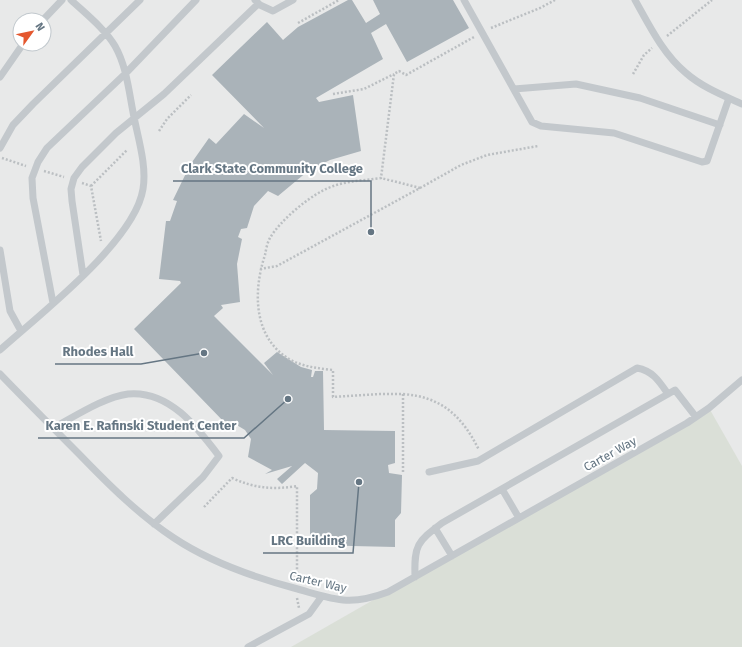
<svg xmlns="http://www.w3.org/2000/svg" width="742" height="647" font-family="'Fira Sans',sans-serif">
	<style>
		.built { fill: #e8e9e9; fill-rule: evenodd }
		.green { fill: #dadfd7 }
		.building { fill: #aab3b9 }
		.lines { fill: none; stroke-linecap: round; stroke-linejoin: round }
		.path { stroke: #bbbfc2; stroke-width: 2.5; stroke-dasharray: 2 2; stroke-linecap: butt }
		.service { stroke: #c3c8cc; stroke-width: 7 }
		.labels { text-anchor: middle; stroke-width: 4; stroke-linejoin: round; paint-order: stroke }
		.street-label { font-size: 12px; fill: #657683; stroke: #fff }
		.leader { fill: none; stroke: #657683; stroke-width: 1.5 }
		.callout-dot { fill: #657683; stroke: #fff; stroke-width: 1.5 }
		.callout-label { font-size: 13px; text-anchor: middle; font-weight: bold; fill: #657683; stroke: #fff; stroke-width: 4; stroke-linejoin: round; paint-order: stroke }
	</style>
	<rect width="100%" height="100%" fill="#fafaf8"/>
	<path class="built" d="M0,0h742v474l-442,173h-300zM20,20h24v24h-24z"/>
	<path class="green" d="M709,408l33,58v181h-451z"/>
	<path class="building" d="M348,0h4l14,23 14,-9 -7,-14h80l16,28 -62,34 -21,-38 -15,9 12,26 -67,39 3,4 34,-7 8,56 -31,9 -22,11 -30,25 -10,-5 -14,15 -7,22 -6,1 -3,8 4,2 -5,25 3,38 -19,3 2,3 -9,8 59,59 -9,-12 13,-11 24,15 11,3 -1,7h2l2,-6h8l1,59 71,1v32l-7,2 1,8 13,2 -1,38 -6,7v27l-85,-2v-50l7,-6 1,-16 -13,-10 -23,21 -5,-5 15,-13 -27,8 7,-4 -24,-13 3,-18 -6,-9 -15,-9 -4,3 -92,-95 47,-46 -1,-2 -21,-2 7,-58h4l7,-20 -4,-1 17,-35 19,-27 7,6 28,-30 20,14 -52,-53 55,-53 16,18 15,-13z"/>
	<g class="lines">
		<path class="path" d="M298,23l41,-23
			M491,28l49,-20 15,-8
			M667,36l45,-36
			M633,74l11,-19 8,-7
			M333,94l31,-5 30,-15
			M159,131l8,-12 24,-24
			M2,158l24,8
			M44,171l20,6
			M82,183l9,3 10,55
			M91,186l36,-36
			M420,188l41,-23 26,-10 51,-9
			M260,269l17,-3 143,-78 -39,-10
			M403,394c39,3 59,22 76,56
			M403,472v-78h-23l-47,3v-27c-16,-2 -30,-3 -44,-11 -36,-22 -36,-68 -24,-104 1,-5 2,-12 5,-17 10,-17 35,-38 52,-47 18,-10 38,-10 59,-13l13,-104 5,-3 7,4 68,-38
			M204,507l28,-29c22,10 41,12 65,8v93
			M297,598l2,10"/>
		<path class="service" d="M255,0l5,5 13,6 20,-11
			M464,0l68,122 9,4 73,7 88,29 5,-1 22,-63
			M635,0c14,25 28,54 51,73 16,14 36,22 56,31
			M43,20l19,-20
			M0,77l23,-33
			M514,89l62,-5 64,14 80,27
			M0,148l13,-23 20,-21 107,-104
			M0,250l10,61 11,20
			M83,275l-11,-74 -1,-12 3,-11 8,-11 34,-34 48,-39 94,-90
			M53,303l-20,-105 -1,-20 6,-16 9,-14 79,-75 70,-73
			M0,350c40,-36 135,-109 143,-161 4,-23 -5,-51 -9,-72 -5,-24 -7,-50 -19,-71 -10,-17 -29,-32 -44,-46
			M0,374c26,27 53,54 79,80 30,31 60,61 95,84 36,24 79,39 120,50 40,11 54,19 94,4l299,-169 22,-15 33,-28
			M53,428c21,-11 51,-31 75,-34 41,-4 69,33 91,62l-16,21 -49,47
			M429,472l49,-11 159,-93c16,3 22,13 31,26
			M502,489l17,29
			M435,528l17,28
			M415,577c-1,-32 2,-35 27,-54l233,-133 21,27
			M248,647l61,-33 13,-18"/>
	</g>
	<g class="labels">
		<g class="street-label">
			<text transform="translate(610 454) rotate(-29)" y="4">Carter Way</text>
			<text transform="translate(318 582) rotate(13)" y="4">Carter Way</text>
		</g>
	</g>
	<path class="leader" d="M371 232L371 181H173M204 353L141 364H55M288 399L244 438H38M359 482L353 553H263"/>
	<g class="callout-dot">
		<circle cx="371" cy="232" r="4"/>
		<circle cx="204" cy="353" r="4"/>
		<circle cx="288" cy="399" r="4"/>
		<circle cx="359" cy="482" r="4"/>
	</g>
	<g class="callout-label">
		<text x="272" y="173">Clark State Community College</text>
		<text x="98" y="356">Rhodes Hall</text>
		<text x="141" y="430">Karen E. Rafinski Student Center</text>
		<text x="308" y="545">LRC Building</text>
	</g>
	<g transform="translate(32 32) rotate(57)"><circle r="19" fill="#ffffff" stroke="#c1c8cd"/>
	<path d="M0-3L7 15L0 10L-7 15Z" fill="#e4572e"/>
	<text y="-6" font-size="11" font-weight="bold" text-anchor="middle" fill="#657683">N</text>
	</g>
</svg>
